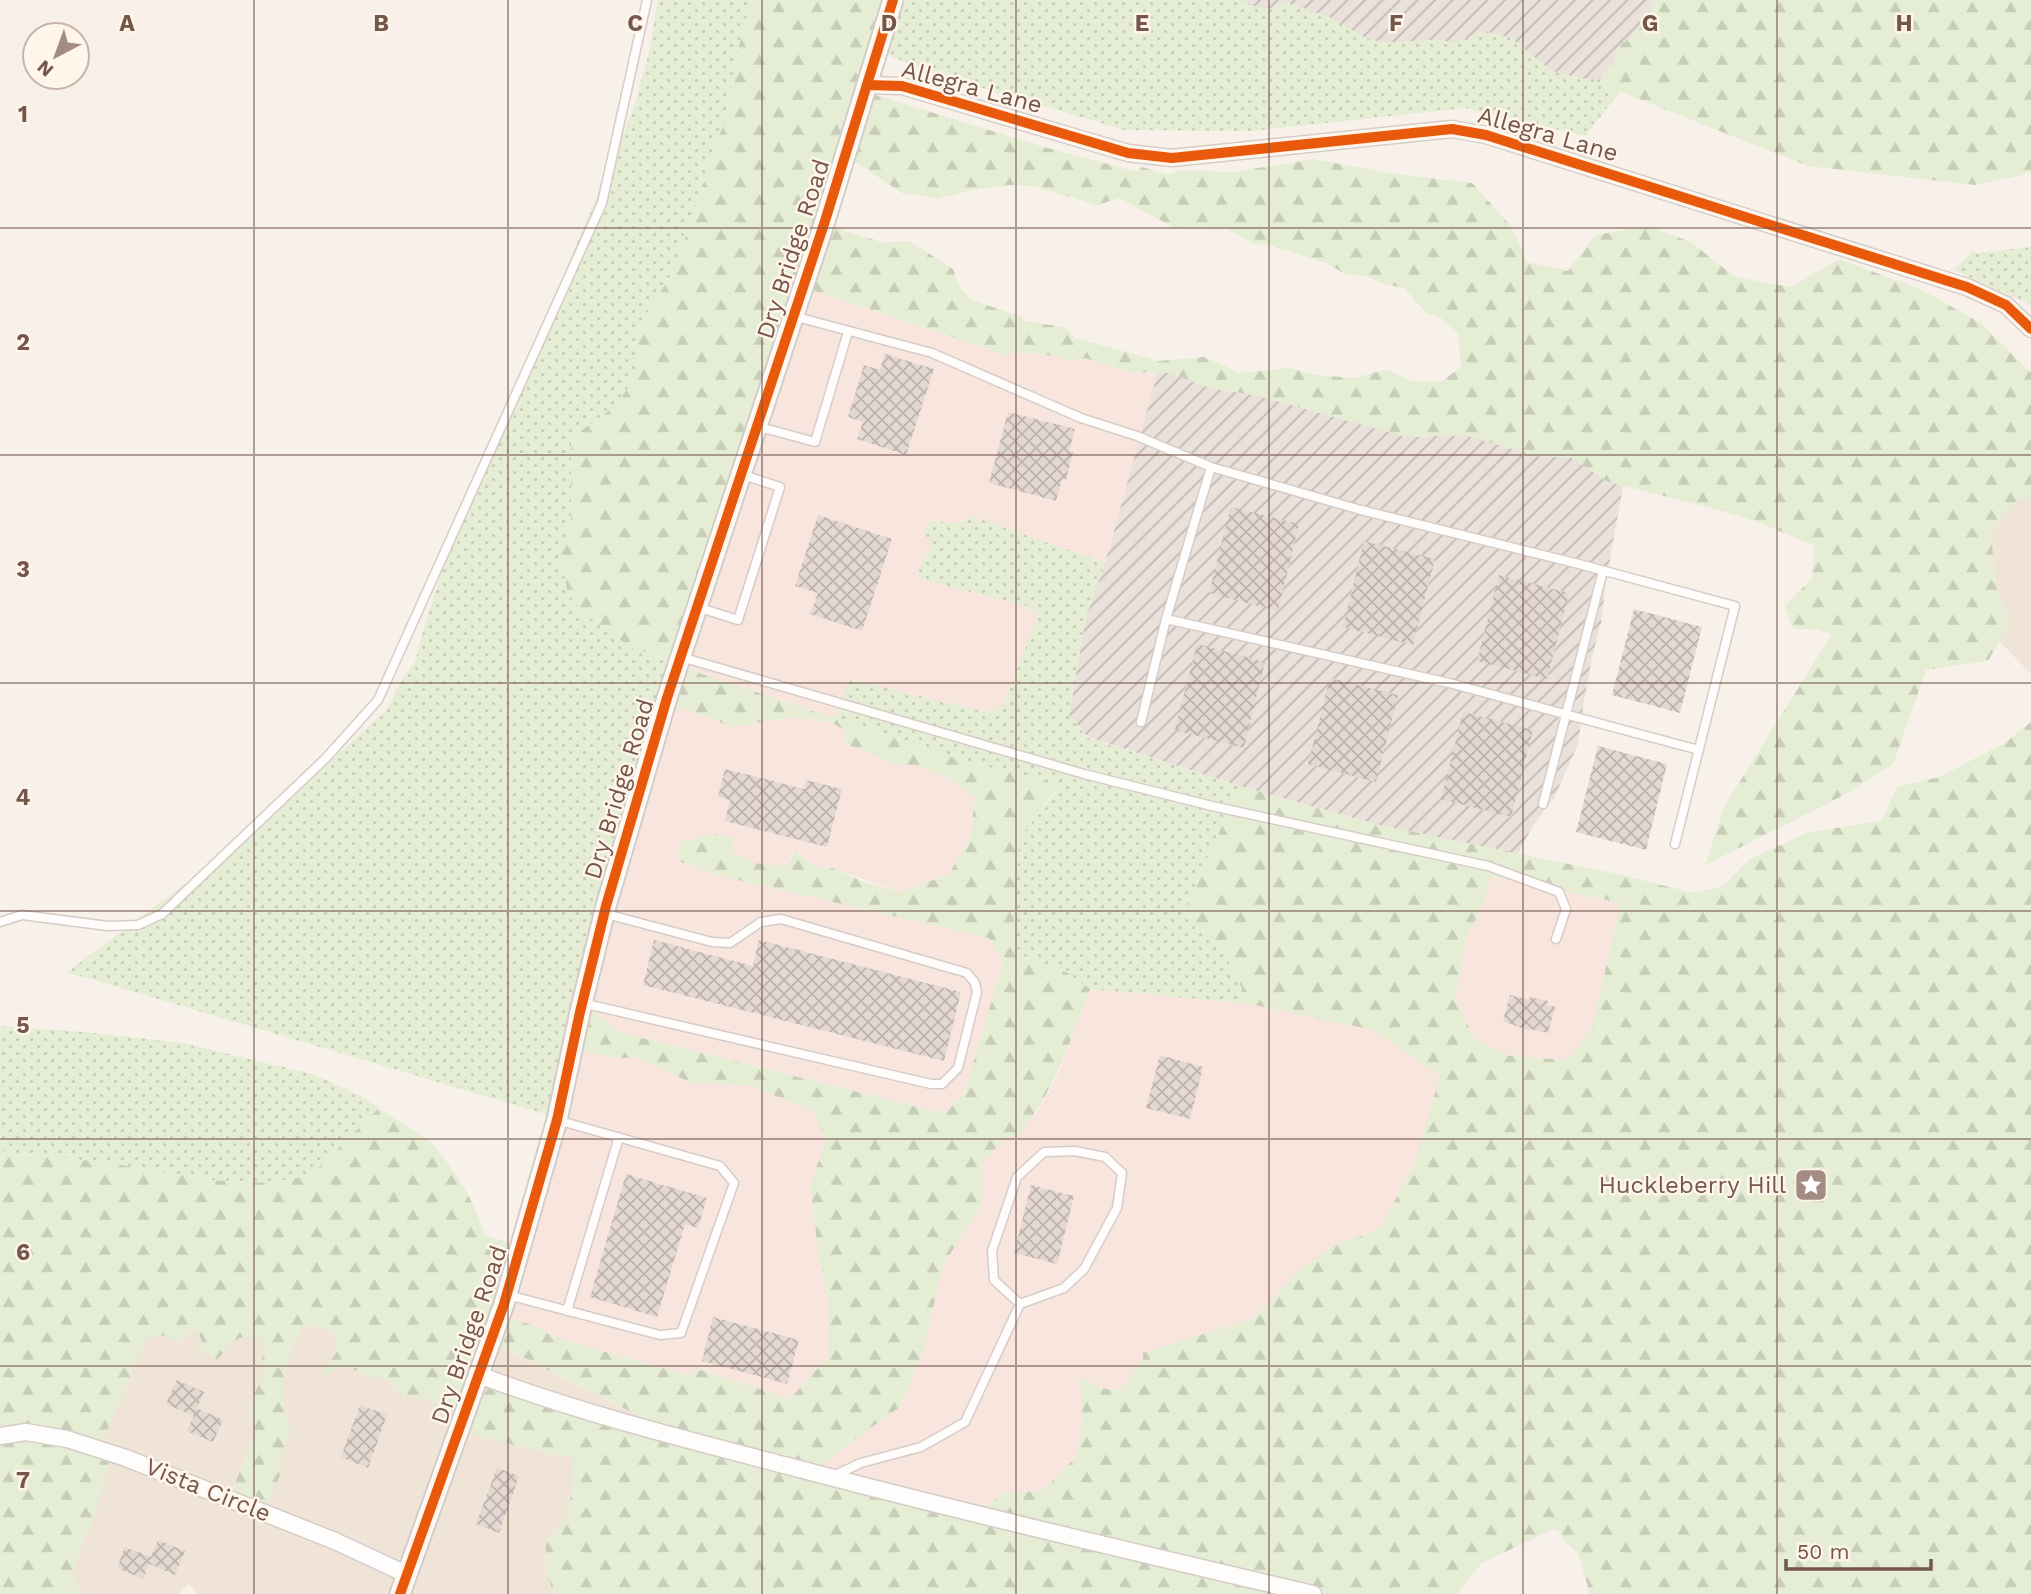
<svg xmlns="http://www.w3.org/2000/svg" width="2031" height="1594" font-family="'Work Sans',sans-serif">
	<style>
		.residential { fill: #f0e3d8 }
		.commercial { fill: #f7e5de }
		.industrial { fill: url(#industrial-furrows) }
		.grass { fill: url(#grass-dots) }
		.forest { fill: url(#forest-firs); fill-rule: evenodd }
		.building { fill: url(#building-cross-hatch) }
		.lines { fill: none; stroke-linecap: round; stroke-linejoin: round }
		.service-casing { stroke: #d6ccc7; stroke-width: 11 }
		.minor-casing { stroke: #d6ccc7; stroke-width: 19 }
		.tertiary-casing { stroke: #d6ccc7; stroke-width: 23 }
		.service { stroke: #fefdfc; stroke-width: 8 }
		.minor { stroke: #fefdfc; stroke-width: 16 }
		.tertiary { stroke: #fefdfc; stroke-width: 19 }
		.cycleway-casing { stroke: #fff5eb; stroke-width: 15 }
		.cycleway { stroke: #e8590c; stroke-width: 10 }
		.grid { fill: none; stroke: #74564b; stroke-width: 2; stroke-opacity: 0.55 }
		.labels { text-anchor: middle; stroke-width: 5; stroke-linejoin: round; paint-order: stroke }
		.street-label { font-size: 24px; fill: #74564b; stroke: #fff5eb }
		.poi-label { font-size: 24px; fill: #74564b; stroke: #fff5eb; text-anchor: end }
		.grid-label { font-size: 23px; text-anchor: middle; font-weight: bold; fill: #74564b; stroke: #fff5eb; stroke-width: 5; stroke-linejoin: round; paint-order: stroke }
	</style>
	<defs>
		<pattern id="industrial-furrows" width="10" height="10" patternUnits="userSpaceOnUse" patternTransform="scale(1.75)"><rect width="10" height="10" fill="#eae1db"/><path d="M-1 1l2-2M0 10L10 0M9 11l2-2" fill="none" stroke="#c2b9b4"/></pattern>
		<pattern id="grass-dots" width="8" height="8" patternUnits="userSpaceOnUse" patternTransform="scale(1.75)"><rect width="8" height="8" fill="#e5edd5"/><path d="M2 2h.1M6 6h.1" fill="none" stroke="#c8cdb8" stroke-width="1.8" stroke-linecap="round"/></pattern>
		<pattern id="forest-firs" width="22" height="20" patternUnits="userSpaceOnUse" patternTransform="scale(1.75)"><rect width="22" height="20" fill="#e5edd5"/><path d="M5 1l3.5 6h-7zM16 11l3.5 6h-7z" fill="#c8cdb8"/></pattern>
		<pattern id="building-cross-hatch" width="8" height="8" patternUnits="userSpaceOnUse" patternTransform="scale(1.75)"><rect width="8" height="8" fill="#e3d9d2"/><path d="M0 0l8 8M0 8l8-8" fill="none" stroke="#bdb3ac"/></pattern>
	</defs>
	<rect width="100%" height="100%" fill="#f7f1ea"/>
	<path class="residential" d="M2031,498v176l-32,-33 10,-18 -14,-41 -4,-53 27,-30z
		M303,1325l30,6 4,21 -12,16 19,-1 46,14 12,15 27,4 35,14 38,27 30,9 39,6 3,27 -8,34 -20,27 -1,20 8,30h-355l-9,-10 -11,10h-97l-10,-21 26,-65 3,-61 45,-107 16,-5 20,7 11,-13 5,1 5,12 43,-7 18,4 -1,41 -8,13 -5,20 7,18 -27,68 53,-29v-18l9,-22 -9,-21v-24l7,-30z
		M493,1343l197,99 -210,-63z"/>
	<path class="commercial" d="M806,288l193,64 3,4 8,-4 47,4 14,6 14,-4 44,14 29,2 -53,189 -136,-48 -3,6 -11,2 -23,-2v23l-14,28 8,9 101,25 11,9 -34,89 -15,9 -140,-34 -13,40 -158,-53z
		M668,702l65,25 59,-10 41,6 12,8 1,14 14,3 28,14 30,4 31,12 26,19 -5,42 -22,36 -48,17 -68,-24 -16,-1 -22,-17 -8,16 -32,-3 -21,-10 1,-15 -55,23 46,16 264,61 14,24 -38,130 -20,22 -327,-82 -28,-23 -6,-15z
		M1491,876l130,27 -29,124 -25,33 -57,-4 -35,-16 -20,-41 13,-66 12,-21z
		M1090,989l160,15 123,26 68,46 -26,86 -35,67 -47,17 -27,19 -54,54 -108,34v6l-24,32 -18,-3 -22,-11 3,42 -7,38 -33,33 -40,4 -30,19 -158,-40 33,-29 52,-37 24,-59 19,-83 39,-61 2,-44 24,-24 28,-21 24,-44z
		M573,1048l45,10h20l54,25 56,2 64,25 14,30 -16,46 8,66 10,47 -1,59 -37,41 -92,-30 -12,6 -135,-39 -13,-9 -35,-11z"/>
	<path class="industrial" d="M1242,0h412l-2,9 -18,26 -14,10 -7,18 -10,11 -4,9 -47,-12 -21,-15 -46,-25 -28,11 -26,-2 -45,3 -20,-4 -37,-22 -44,-15 -12,8 -18,-2z
		M1158,371l11,2 41,15 49,8 147,41 59,-2 71,21 36,2 36,24 15,4 -17,95 -5,42 -9,34 -8,44 -6,43 -24,54 -22,29 -14,27 -143,-30 -135,-38 -152,-49 -19,-22 17,-98 22,-64z"/>
	<path class="grass" d="M658,0h93l-10,37 -17,85 -49,147 -39,61 3,27 -8,27 -17,23 -43,31v87l-10,29 69,93 49,18 -127,451 -485,-144 184,-137 136,-126 15,-30 13,-17 10,-39 32,-95 176,-418 15,-54z
		M893,0h349c16,9 27,12 43,2l44,15 37,21 20,5 45,-3 26,2 28,-11 26,7 41,33 30,8 7,-1 31,14 -35,44 -120,-28 -213,23 -127,-1 -203,-60 -45,-20z
		M2031,247v58l-77,-35 19,-19 3,2z
		M969,515l136,48 -19,54 -17,98 19,23 152,48 -56,124 40,43 26,51 -160,-15 -24,-17 -41,-15 -12,-13 6,-106 38,-47 2,-6 -99,-25 -124,-41 13,-40 140,34 15,-9 34,-89 -11,-9 -101,-25 -8,-9 14,-28 -9,-13 9,-10 23,2 11,-2z
		M0,1026l85,6 98,11 130,31 48,22 18,12 -69,68 -43,7 -56,-3 -101,-17 -110,-12z"/>
	<path class="forest" d="M751,0h142l-27,92 178,55 93,25 5,-5 26,8 11,-5 55,2 80,-13 74,14 84,10 39,43 16,36 41,9 27,-36 54,-9 42,16 44,35 56,10 48,-28 83,31 59,33 50,50v125l-13,1 -27,30 4,53 14,41 -21,38 -62,9 -33,94 -49,31 -139,70 19,-58 108,-173 -17,-5h-22l-8,-23 27,-28 3,-32 -55,-23 -40,-13 -112,-28 -36,-24 -36,-2 -71,-21 -59,2 -147,-41 -49,-8 -41,-15 -40,-1 -44,-14 -14,4 -14,-6 -46,-4 -9,5 -4,-5 -192,-64 -128,376 -48,-17 -50,-37 -12,-16 -7,-40 10,-29v-87l43,-31 17,-23 8,-27 -3,-27 39,-61 49,-147 17,-85zM844,160l13,3 48,32 12,-1 24,6v-2l35,-9 34,-4 23,1 65,19 21,-7 56,30 52,1 29,16 10,-1 60,19 19,11 20,2 19,8 20,4 22,25 15,5 17,16 3,33 -20,15 -31,-1 -22,-12 -34,9 -38,-3 -27,-7 -49,5 -36,-16 -45,4 -84,-23 -11,-11 -41,-6 -1,-4 -50,-17 -12,-12 -7,-19 -39,-25 -6,-3 -24,2 -60,-19z
		M1654,0h377v171l-9,4 -47,10 -167,-19 -209,-83 4,-9 10,-11 7,-18 14,-10 18,-26z
		M678,666l282,94 100,25 -41,53 -6,106 12,13 41,15 24,17c-20,54 -37,105 -74,150l-8,-3 -24,24 -2,44 -39,61 -19,83 -24,59 -52,37 -33,29 158,40 30,-19 40,-4 33,-33 7,-38 -3,-42 22,11 18,3 23,-32v-6l109,-34 53,-54 28,-19 47,-17 35,-67 25,-86 -67,-46 -123,-26 -26,-51 -40,-43 56,-124 135,38 243,50 75,19 30,-7 27,-27 57,-26 75,-13 15,-33 42,-10 66,-34 26,-21v872h-441l-12,-41 -14,-13 -4,-8 -7,-3 -71,34 -25,31h-904l-8,-30 1,-20 20,-27 8,-34 -3,-27 -39,-6 -71,-19 2,-17 -34,-14 -27,-4 -12,-15 -46,-14 -6,1 -14,9 1,-9 12,-16 -4,-21 -30,-6c-18,40 -29,62 -12,105l-9,22v18l-18,44 -35,-15 27,-68 -7,-18 5,-20 8,-13v-41c-27,-6 -28,1 -45,21l-19,-10 4,-8 -5,-12 -5,-1 -11,13 -20,-7 -16,6 -45,106 10,9 -13,52 -26,65 10,21h-81v-443l110,12 101,17 56,3 43,-7 69,-68c14,11 43,25 54,37 22,24 42,58 52,90l36,11 -18,70 35,11 13,9 135,39 11,-6 93,30 37,-41 1,-59 -10,-47 -8,-67 16,-45 -14,-30 -64,-25 -56,-2 -54,-25h-20l-45,-10 17,-39 28,23 327,82 20,-22 38,-130 -14,-24 -264,-61 -47,-16 1,-19 37,-8 18,4 -1,15 21,10 32,3 7,-10 1,-6 22,17 16,1 32,14 36,10 48,-17 22,-36 5,-42 -26,-19 -31,-12 -30,-4 -28,-14 -14,-3 -1,-14 -12,-8 -41,-6 -59,10 -60,-22zM1491,876l130,27 -29,124 -25,33 -57,-4 -35,-16 -20,-41 13,-66 12,-21zM494,1343l193,97 -207,-61z"/>
	<path class="building" d="M885,354l49,15 -28,86 -49,-16 6,-17 -15,-5 16,-52 16,5z
		M1008,412l67,17 -6,22 4,1 -7,28 -4,-1 -6,22 -67,-18z
		M1231,507l68,17 -21,87 -69,-18z
		M818,515l74,24 -30,92 -52,-17 8,-21 -23,-7z
		M1364,541l71,18 -22,86 -70,-18z
		M1499,575l70,18 -22,86 -70,-18z
		M1634,609l68,18 -22,86 -68,-18z
		M1197,644l68,18 -21,86 -69,-18z
		M1330,678l68,17 -22,87 -68,-18z
		M1463,712l70,18 -22,87 -70,-18z
		M1598,746l69,18 -21,86 -70,-18z
		M725,769l79,20 2,-9 36,9 -15,58 -102,-26 5,-21 -12,-3z
		M654,940l99,26 6,-26 202,52 -17,69 -301,-76z
		M1510,995l19,5 1,-3 18,4 -1,4 8,2 -7,26 -18,-4 -1,2 -26,-10z
		M1160,1055l43,12 -13,52 -44,-11z
		M626,1174l81,24 -9,30 -13,-4 -28,93 -67,-20z
		M1031,1185l43,11 -17,68 -43,-11z
		M713,1317l86,23 -12,44 -85,-23z
		M177,1380l27,12 -7,16 26,12 -10,22 -26,-11 10,-22 -3,7 -28,-12z
		M360,1405l27,10 -19,53 -27,-11z
		M497,1468l22,8 -20,57 -23,-9z
		M158,1540l27,11 -10,24 -26,-11 -6,15 -26,-11 8,-21 26,10z"/>
	<g class="lines">
		<defs>
			<path id="service" d="M793,316l139,37 149,65 56,18 74,31 150,43 218,54 156,42 -60,238
				M756,426l59,16 33,-110
				M1211,467l-45,152 283,64 250,67
				M697,607l41,13 42,-133 -37,-12
				M681,657l403,117 128,32 276,60 71,26 7,17 -10,30
				M1141,722l25,-103
				M1543,804l60,-233
				M0,922l22,-7 86,11 30,-1 24,-11 164,-156 52,-58 224,-497 45,-203
				M582,1003l349,81h11l16,-16 19,-76 -2,-9 -8,-10 -186,-54 -20,3 -31,21 -18,-1 -106,-28
				M508,1295l152,40 21,-2 53,-150 -14,-17 -163,-46
				M567,1311l52,-174
				M833,1476l28,-13 60,-16 44,-25 55,-118 -26,-24 -2,-29 25,-74 27,-25 31,-1 30,6 17,16 -5,35 -33,61 -20,19 -44,16"/>
			<path id="minor" d="M867,85l35,1 226,67 44,5 280,-29 34,6 481,152 39,18 25,24
				M479,1375c101,38 205,64 309,91 174,46 350,87 525,128
				M0,1436l26,-4 41,7 59,19 209,83 73,34"/>
			<path id="tertiary" d="M400,1594l104,-290 53,-184 23,-108 26,-106 61,-208 158,-477 68,-221"/>
		</defs>
		<use href="#service" class="service-casing"/>
		<use href="#minor" class="minor-casing"/>
		<use href="#tertiary" class="tertiary-casing"/>
		<use href="#service" class="service"/>
		<use href="#minor" class="minor"/>
		<use href="#tertiary" class="tertiary"/>
		<defs>
			<path id="cycleway" d="M867,85l35,1 226,67 44,5 280,-29 34,6 481,152 39,18 25,24
				M400,1594l104,-290 53,-184 23,-108 26,-106 61,-208 158,-477 68,-221"/>
		</defs>
		<use href="#cycleway" class="cycleway-casing"/>
		<use href="#cycleway" class="cycleway"/>
	</g>
	<path class="grid" d="M254,0v1594M508,0v1594M762,0v1594M1016,0v1594M1269,0v1594M1523,0v1594M1777,0v1594M0,228h2031M0,455h2031M0,683h2031M0,911h2031M0,1139h2031M0,1366h2031"/>
	<defs>
		<symbol id="sight-square" viewBox="-11 -11 22 22"><rect x="-9" y="-9" width="18" height="18" rx="4" fill="#a28c83" stroke="#fff5eb"/><path d="M0-6L1.8-2.2L6-1.7L2.9 1.2L3.7 5.4L0 3.3L-3.7 5.4L-2.9 1.2L-6-1.7L-1.8-2.2Z" fill="#fff"/></symbol>
	</defs>
	<g fill-rule="evenodd">
		<use href="#sight-square" x="1792" y="1166" width="38" height="38"/>
	</g>
	<g class="labels">
		<g class="street-label">
			<text transform="translate(972 87) rotate(15)" y="8">Allegra Lane</text>
			<text transform="translate(1548 134) rotate(16)" y="8">Allegra Lane</text>
			<text transform="translate(793 249) rotate(-72)" y="8">Dry Bridge Road</text>
			<text transform="translate(619 789) rotate(-73)" y="8">Dry Bridge Road</text>
			<text transform="translate(469 1335) rotate(-71)" y="8">Dry Bridge Road</text>
			<text transform="translate(208 1490) rotate(22)" y="8">Vista Circle</text>
		</g>
		<g class="poi-label">
			<text x="1786" y="1193">Huckleberry Hill</text>
		</g>
	</g>
	<g class="grid-label">
		<text x="127" y="31">A</text>
		<text x="381" y="31">B</text>
		<text x="635" y="31">C</text>
		<text x="889" y="31">D</text>
		<text x="1142" y="31">E</text>
		<text x="1396" y="31">F</text>
		<text x="1650" y="31">G</text>
		<text x="1904" y="31">H</text>
		<text x="23" y="122">1</text>
		<text x="23" y="350">2</text>
		<text x="23" y="577">3</text>
		<text x="23" y="805">4</text>
		<text x="23" y="1033">5</text>
		<text x="23" y="1260">6</text>
		<text x="23" y="1488">7</text>
	</g>
	<g transform="translate(56 56) rotate(221)"><circle r="33" fill="#fff5eb" stroke="#c7b5ab" stroke-width="2"/>
	<path d="M0-5L12 26L0 18L-12 26Z" fill="#a28c83"/>
	<text y="-10" font-size="19" font-weight="bold" text-anchor="middle" fill="#74564b">N</text>
	</g>
	<path d="M1786 1559v10h145v-10" fill="none" stroke="#74564b" stroke-width="3.5"/>
	<text x="1797" y="1559" font-size="21" fill="#74564b" stroke="#fff5eb" stroke-width="5" paint-order="stroke">50 m</text>
</svg>
